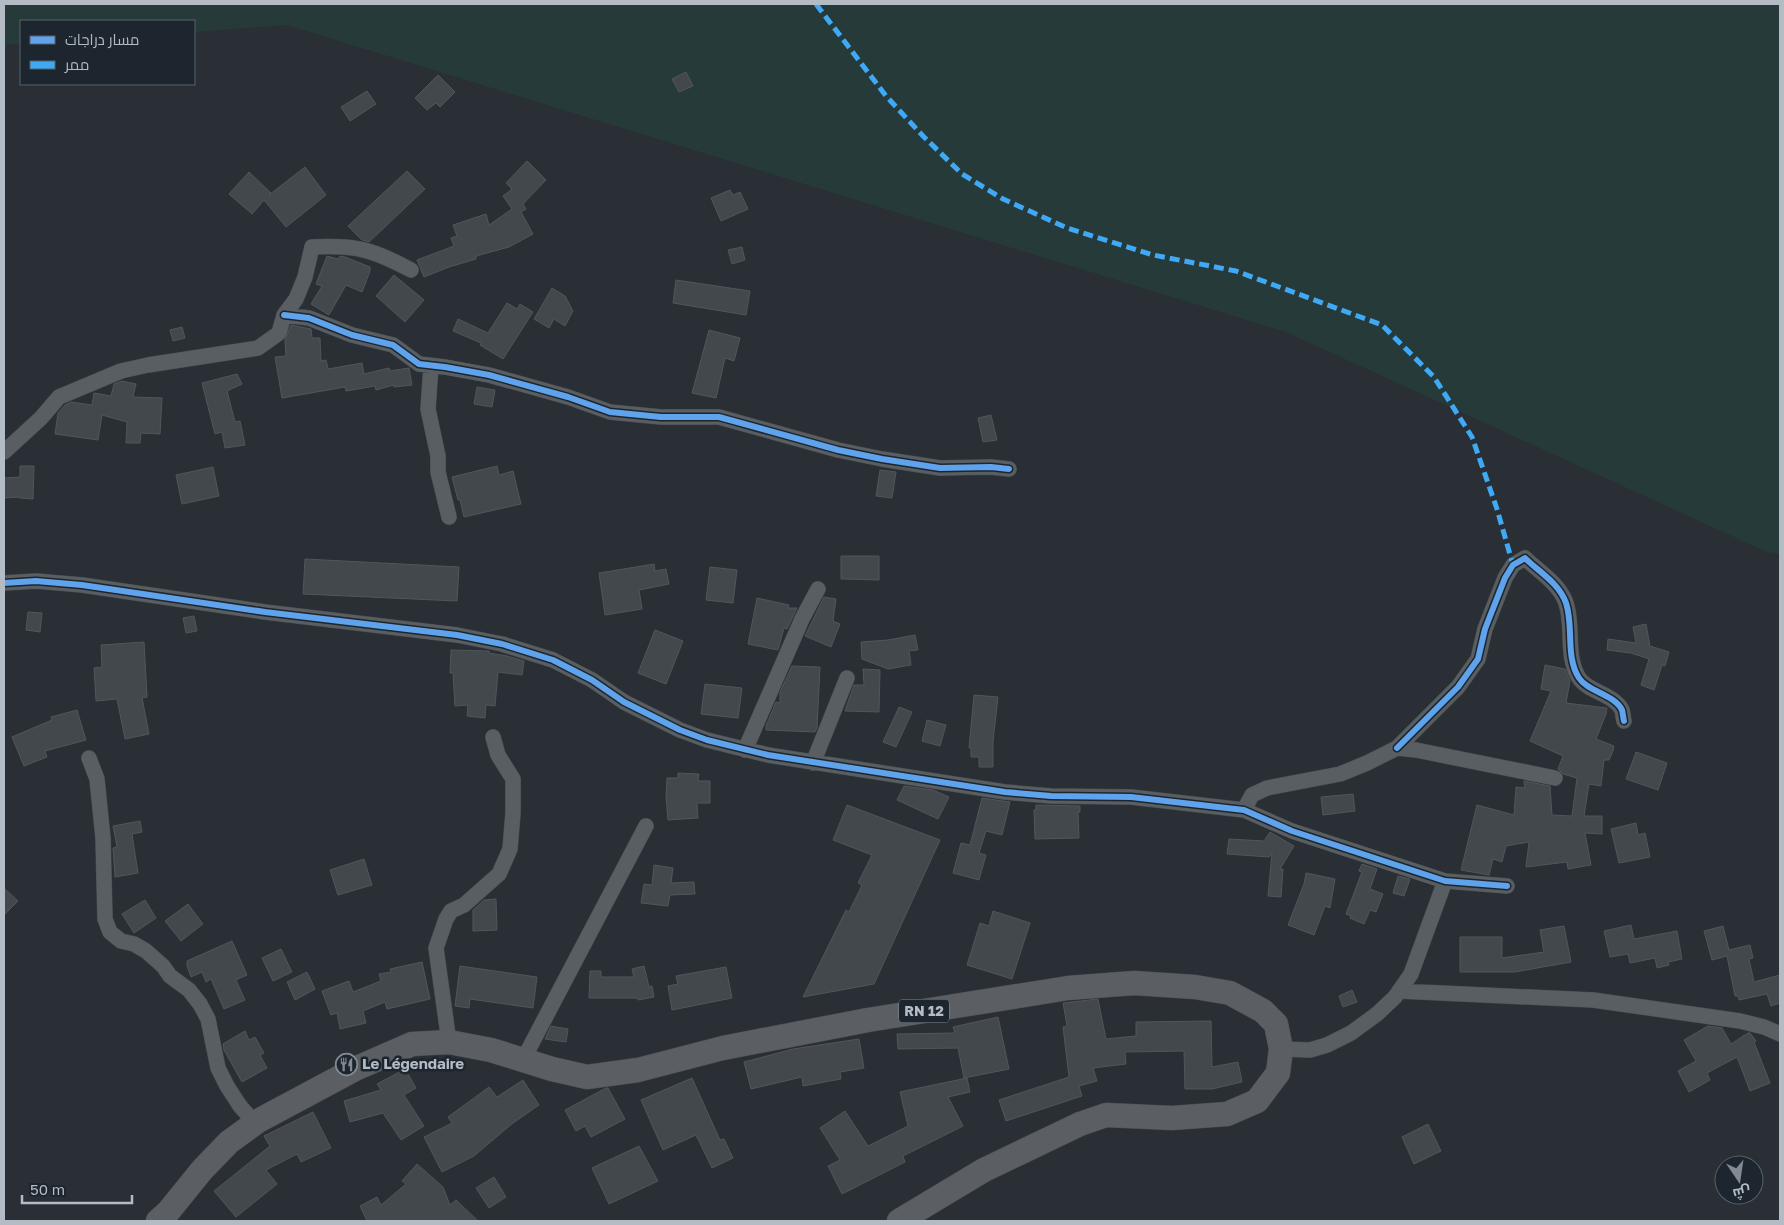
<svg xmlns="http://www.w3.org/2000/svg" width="1784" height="1225" font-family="'Golos Text',Cairo,sans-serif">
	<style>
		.green { fill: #273a3a }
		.building { fill: #42484c; stroke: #51565b }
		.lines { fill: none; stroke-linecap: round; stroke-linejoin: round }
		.street-casing { stroke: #474b4f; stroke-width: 16 }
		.primary-casing { stroke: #474c51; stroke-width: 25 }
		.street { stroke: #595e62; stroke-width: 15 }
		.primary { stroke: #5b5f64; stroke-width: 24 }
		.quiet { stroke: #3fa9f5; stroke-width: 5; stroke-dasharray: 10 5; stroke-linecap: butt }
		.cycleway-casing { stroke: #1d262e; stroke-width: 9 }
		.cycleway { stroke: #60a3ed; stroke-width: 6 }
		.labels { text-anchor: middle; stroke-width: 5; stroke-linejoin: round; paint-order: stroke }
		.shield { fill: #1d262e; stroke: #868f98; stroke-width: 1 }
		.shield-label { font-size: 14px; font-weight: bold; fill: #b3bcc5 }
		.poi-label { font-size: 15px; font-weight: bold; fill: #b3bcc5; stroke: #1d262e; text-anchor: start }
	</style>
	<rect width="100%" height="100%" fill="#292f34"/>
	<path class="green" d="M4,4h1776v550l-13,-2 -481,-220 -999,-307 -93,7v-11h-173v23l-17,1z"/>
	<path class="building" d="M686,72l7,14 -14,6 -7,-13z
		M438,75l17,17 -15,15 -4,-4 -9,7 -12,-12z
		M367,91l9,13 -26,17 -9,-14z
		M527,161l19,19 -23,24 3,5 -5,3 12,22 -24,13 -33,9v3l-27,8 -25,10 -7,-17 37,-14 -3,-8 6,-2 -4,-11 33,-11 3,11 23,-16 -9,-13 9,-7 -6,-6z
		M305,167l21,28 -40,32 -22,-27 -12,14 -23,-20 20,-22 22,21 -2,2z
		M407,171l18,18 -56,53 -7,-2 -14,-14z
		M730,190l3,5 7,-3 8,17 -27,12 -10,-23z
		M742,247l3,13 -13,4 -4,-14z
		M327,256l11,3 2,-3 5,1 25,10v4l-8,21 -16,-7 -17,30 -18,-11 11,-18 -6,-2z
		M394,275l30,25 -19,22 -29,-26z
		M676,280l74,11 -4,24 -73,-12z
		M552,288l13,8 8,15 -8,15 -11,-7 -5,9 -15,-9z
		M507,303l10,6 3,-5 13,8 -30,47 -23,-14 1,-2 -28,-12 5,-12 30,14z
		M291,325l20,4 1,9h8l1,23 5,-1 2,9 34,-6 2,11 25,-6 1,3 19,-3 3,17 -18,2v-2l-18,5 -1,-4 -29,5 -1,-4 -63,11 -7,-41 11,-1 -1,-16z
		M182,327l3,11 -12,3 -3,-11z
		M709,330l31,8 -6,23 -9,-3 -9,40 -24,-5z
		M237,374l5,10 -15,7 8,31 5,-1 5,24 -20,3 -3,-16 -7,2 -13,-51z
		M122,381l14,3 -3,13 29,1 -2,36 -19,-1 -1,10h-14l1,-21 -25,-7 -4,25 -43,-6 3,-21 7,-8 6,-3 21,3 2,-12 17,3 3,-12z
		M477,387l18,3 -3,17 -18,-3z
		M991,415l6,25 -14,2 -5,-24z
		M20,466h14l-1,33 -13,-1v-1l-16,1v-20l16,-1z
		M497,466l2,9 14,-4 8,33 -57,13 -4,-17h-2l-6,-23z
		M213,467l6,29 -37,8 -6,-29z
		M880,470l16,2 -4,26 -16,-2z
		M841,556h38v24l-38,-1z
		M305,559l154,8 -2,34 -154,-7z
		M654,564l1,7 11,-2 3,15 -30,6 3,19 -37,6 -6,-42z
		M710,567l27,3 -4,33 -27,-3z
		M824,597l12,2 -3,22 7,3 -9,23 -26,-11z
		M757,598l32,7 -1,3h9l-10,21 -3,-1 -6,22 -30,-6z
		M28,612l14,1 -2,19 -14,-2z
		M194,616l3,15 -11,2 -3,-15z
		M1646,624l4,22 19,6 -4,14 -3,-1 -8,25 -13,-5 8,-26 -18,-6 -24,-3 1,-11 28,4 -3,-16z
		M655,630l28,11 -17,43 -28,-11z
		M915,635l3,15 -9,1 2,14 -23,4 -26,-10 -1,-17 27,-2z
		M144,642l3,55 -5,1 7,36 -24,5 -8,-40 -21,2 -2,-33 8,-1 -1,-22z
		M451,650l38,1v2l18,3 17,5 -2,14 -24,-3 -3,34 -9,-1 -1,13 -18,-2 1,-11 -13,1 -2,-33h-3z
		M1545,665l20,4 5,12 -4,22 41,5 -1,6 -10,25 18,7 -1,5 -4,9h-5l-3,26 -12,-2 -5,32h18v18l-17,-1 6,32 -23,4 -1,-7 -41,5 3,-25 -23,4 -4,16 -9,-3 -4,16 -28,-5 16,-65 37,10 2,-28 9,1 -1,-7 26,5 2,29 20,1 5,-38 -14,-4 -5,-5 5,-13 -33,-15 21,-50 -10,-2z
		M792,666l28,1 -3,61 -2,4 -49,-2v-4l10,-24 4,1v-11z
		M863,669l17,1 -1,42 -34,-1 9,-26h10z
		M705,684l37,4 -4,30 -37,-4z
		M974,695l24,2 -5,44v26h-14v-10h-8v-9h-2z
		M899,707l13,5 -16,35 -13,-5z
		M77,710l9,30 -41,11 2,6 -23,9 -12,-29 40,-17 -1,-3z
		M927,720l19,5 -6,21 -18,-5z
		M1636,752l31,11 -9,27 -32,-11z
		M678,773l21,1 -1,7h12v22h-13l1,15 -30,2 -2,-24 1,-18h11z
		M904,786l29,4 16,7 -11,22 -41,-19z
		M1353,794l2,17 -32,4 -2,-18z
		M982,798l28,4 -8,33 -16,-4 -7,22 7,2 -7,25 -26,-7 8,-30 9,2z
		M847,805l93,35 -66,144 -71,13 43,-87 3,2 13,-27 -4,-2 14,-28 -39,-15z
		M1036,805l44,1v6h-2l1,26 -44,1 -1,-29h2z
		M140,821l2,11 -10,2 6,39 -23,4 -2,-29 4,-1 -4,-21z
		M1636,823l2,12 7,-2 5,24 -31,6 -8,-34z
		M1270,832l24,14 -14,23h3l-2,28 -13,-1 4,-43 -3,4 -42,-3 2,-15 35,2z
		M364,859l8,26 -34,10 -8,-25z
		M1362,864l15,5 -7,20 13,5 -7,18 -6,-2 -6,14 -14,-6 1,-2 -5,-2 16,-42 -3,-1z
		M654,865l19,3 -2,15 23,-1 1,12 -25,1 -2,11 -27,-3 3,-19 8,1z
		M1306,873l29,6 -5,29 -5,-2 -11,29 -26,-10 16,-41z
		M1398,876l12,3 -6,17 -11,-3z
		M4,888l14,13 -14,14z
		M496,899l1,31 -24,1v-21l11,-10z
		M145,900l11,18 -22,15 -12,-19z
		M188,904l15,20 -22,17 -16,-20z
		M993,911l37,12 -18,56 -45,-14 13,-42 9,3z
		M1631,925l3,14 43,-8 5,28 -14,3 1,3 -12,3 -2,-10 -25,5 -2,-9 -18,3 -6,-26z
		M1564,926l7,36 -56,10h-55v-35h42v21l42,-6 -4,-22z
		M1723,926l6,24 21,-5 3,13 -4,1 5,23 26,-7v28l-9,3 -4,-12 -28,6 -1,-4h-3l-8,-40 -15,4 -8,-29z
		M232,941l15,34 -11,5 9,20 -21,9 -13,-30 -5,3 -4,-10 -11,5 -4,-11v-5z
		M281,949l11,23 -19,9 -11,-23z
		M422,962l8,37 -43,10 -2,-7 -22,9 3,12 -26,6 -3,-16 -6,2 -9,-24 27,-10 4,11 28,-11 -2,-7 12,-2 -1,-3z
		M460,966l77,11 -4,31 -63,-9 -1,9 -14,-2z
		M644,966l5,21 3,-1 2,11 -16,3 -1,-2h-48l1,-27h11v6h33l-2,-8z
		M726,967l6,31 -60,12 -4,-24 10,-2 -2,-8z
		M307,972l8,17 -20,11 -8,-18z
		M1352,990l5,12 -14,5 -4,-11z
		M1098,999l8,40 30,-3v-14l75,-1 1,46 26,-5 4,20 -30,7h-27l-1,-38 -59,1 1,12 -33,4 4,13 -18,5 3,10 -76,25 -7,-21 70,-23 -6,-50 4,-1 -4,-23z
		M998,1017l11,52 -45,9 -6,-30 -60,1 -1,-15 58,-1 -2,-6z
		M551,1026l17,3 -2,13 -21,-3z
		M1708,1026l14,2 9,16 17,-11h2l6,8 -2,1 16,41 -20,8 -13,-34 -30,16 3,7 -21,12 -11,-21 18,-10 -12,-21z
		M245,1031l4,9 6,-3 9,16 -4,2 7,13 -25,14 -18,-32 -1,-6z
		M859,1039l5,29 -24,4 1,7 -38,7 -1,-9 -51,12 -7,-27 49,-13z
		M405,1069l11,19 -12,7 20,31 -23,14 -18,-27 -33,9 -6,-21 37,-11 -4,-6z
		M692,1078l28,62 4,-1 9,19 -21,10 -16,-33 -33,15 -22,-50z
		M967,1078l3,14 -22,5 15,29 -60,30 2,6 -63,32 -14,-28 12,-6 -20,-32 25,-17 23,35 40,-20 -8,-34z
		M523,1080l16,25 -26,18 -39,33 -32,16 -18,-35 28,-14 -4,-6 41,-30 8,10z
		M606,1088h2l17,31 -34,18 -6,-11 -9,5 -11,-21z
		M313,1112l18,36 -30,14 -4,-8 -31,16 11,14 -41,33 -22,-26 56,-45 -6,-10z
		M1428,1124l13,27 -27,13 -12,-27z
		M639,1146l19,35 -49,23 -17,-36z
		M417,1164l26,23 7,18 6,-5 22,21h-111l-7,-15 17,-9 4,8 25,-21 -4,-3z
		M494,1177l12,20 -17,11 -13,-20z"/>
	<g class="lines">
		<defs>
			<path id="street" d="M284,315l25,3 43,17 41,10 26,19 26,3 44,8 79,22 42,15 51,5h58l119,33 44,9 58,9 51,-1 18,2
				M431,366l-3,43 10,47v16l11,45
				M4,452l37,-34 18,-21 62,-26 27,-6 110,-17 21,-15 5,-18 12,-16 9,-22 7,-30c44,-2 60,2 99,23
				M4,583l32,-2 46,4 183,27 192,23 45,9 51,16 39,20 32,22 56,28 27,10 61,15 237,37 46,4 80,1 113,13 48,21 153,50 62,5
				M1397,748l61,-61 20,-28 7,-30 20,-51 8,-13 12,-7c14,14 34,25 41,45 8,23 -1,53 13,75 9,14 35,16 43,32 1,3 1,8 2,11
				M745,750l57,-131 16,-30
				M89,758l8,21 6,59 2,81 5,13 11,9 13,3 12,7 17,15 7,10 19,14 11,14 8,15 10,49 9,18 13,20 15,17
				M813,763l34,-85
				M1244,810l8,-15 15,-7 73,-14 27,-11 30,-15 19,2 139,28
				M1399,991l194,9 147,21 24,6 16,7
				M449,1042l-13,-94 10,-29 5,-8 13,-6 35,-31 11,-25 3,-36v-34l-15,-24 -5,-18
				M1281,1049l29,1 17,-5 24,-12 26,-19 18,-17 16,-23 34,-93
				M523,1060l123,-234"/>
			<path id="primary" d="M158,1221l10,-9 34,-42 27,-28 29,-21 99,-53 55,-24 37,-2 42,8 61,19 35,8 51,-7 85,-22 145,-28 200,-32 66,-5 61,4 35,6 33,18 13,13 5,25 -3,24 -21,28 -30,13 -55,4 -66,-3 -26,9 -96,46 -85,51"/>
		</defs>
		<use href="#street" class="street-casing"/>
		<use href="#primary" class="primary-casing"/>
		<use href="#street" class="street"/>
		<use href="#primary" class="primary"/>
		<path class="quiet" d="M816,4l70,92 37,40 39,38 41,25 64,29 86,27 83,16 146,54 52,52 38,60 25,72 16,56"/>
		<defs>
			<path id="cycleway" d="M284,315l25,3 43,17 41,10 26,19 26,3 44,8 79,22 42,15 51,5h58l119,33 44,9 58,9 51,-1 18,2
				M4,583l32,-2 46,4 183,27 192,23 45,9 51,16 39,20 32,22 56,28 27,10 61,15 237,37 46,4 80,1 113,13 48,21 153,50 62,5
				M1397,748l61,-61 20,-28 7,-30 20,-51 8,-13 12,-7c14,14 34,25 41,45 8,23 -1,53 13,75 9,14 35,16 43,32 1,3 1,8 2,11"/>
		</defs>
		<use href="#cycleway" class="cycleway-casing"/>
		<use href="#cycleway" class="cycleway"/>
	</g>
	<defs>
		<symbol id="restaurant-ring" viewBox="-11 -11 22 22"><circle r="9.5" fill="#1d262e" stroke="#838b92" stroke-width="1.5"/><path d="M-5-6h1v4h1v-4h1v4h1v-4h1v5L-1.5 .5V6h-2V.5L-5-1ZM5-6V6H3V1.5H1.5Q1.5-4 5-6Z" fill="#838b92"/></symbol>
	</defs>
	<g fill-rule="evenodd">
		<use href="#restaurant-ring" x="334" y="1052" width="25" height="25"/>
	</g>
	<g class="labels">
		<rect class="shield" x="899" y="999.5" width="50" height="23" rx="4"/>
		<g class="shield-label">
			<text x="924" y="1016">RN 12</text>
		</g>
		<g class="poi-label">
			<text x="362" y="1069">Le Légendaire</text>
		</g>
	</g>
	<rect width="1784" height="1225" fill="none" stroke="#b3bcc5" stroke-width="10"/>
	<rect x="20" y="20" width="175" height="65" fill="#1d262e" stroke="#59626a"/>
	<rect x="30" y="36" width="25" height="8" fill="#60a3ed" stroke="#59626a"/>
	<text x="65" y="45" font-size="15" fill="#b3bcc5">مسار دراجات</text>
	<rect x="30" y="61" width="25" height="8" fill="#3fa9f5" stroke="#59626a"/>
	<text x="65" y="70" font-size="15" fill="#b3bcc5">ممر</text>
	<g transform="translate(1739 1180) rotate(167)"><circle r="24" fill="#1d262e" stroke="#59626a"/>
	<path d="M0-4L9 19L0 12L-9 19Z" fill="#838b92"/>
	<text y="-8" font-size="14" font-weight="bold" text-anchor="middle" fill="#b3bcc5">ش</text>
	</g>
	<path d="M22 1195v8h110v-8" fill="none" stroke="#b3bcc5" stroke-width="2.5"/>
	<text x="30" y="1195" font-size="15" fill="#b3bcc5" stroke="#1d262e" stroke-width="4" paint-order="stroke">50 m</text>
</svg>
